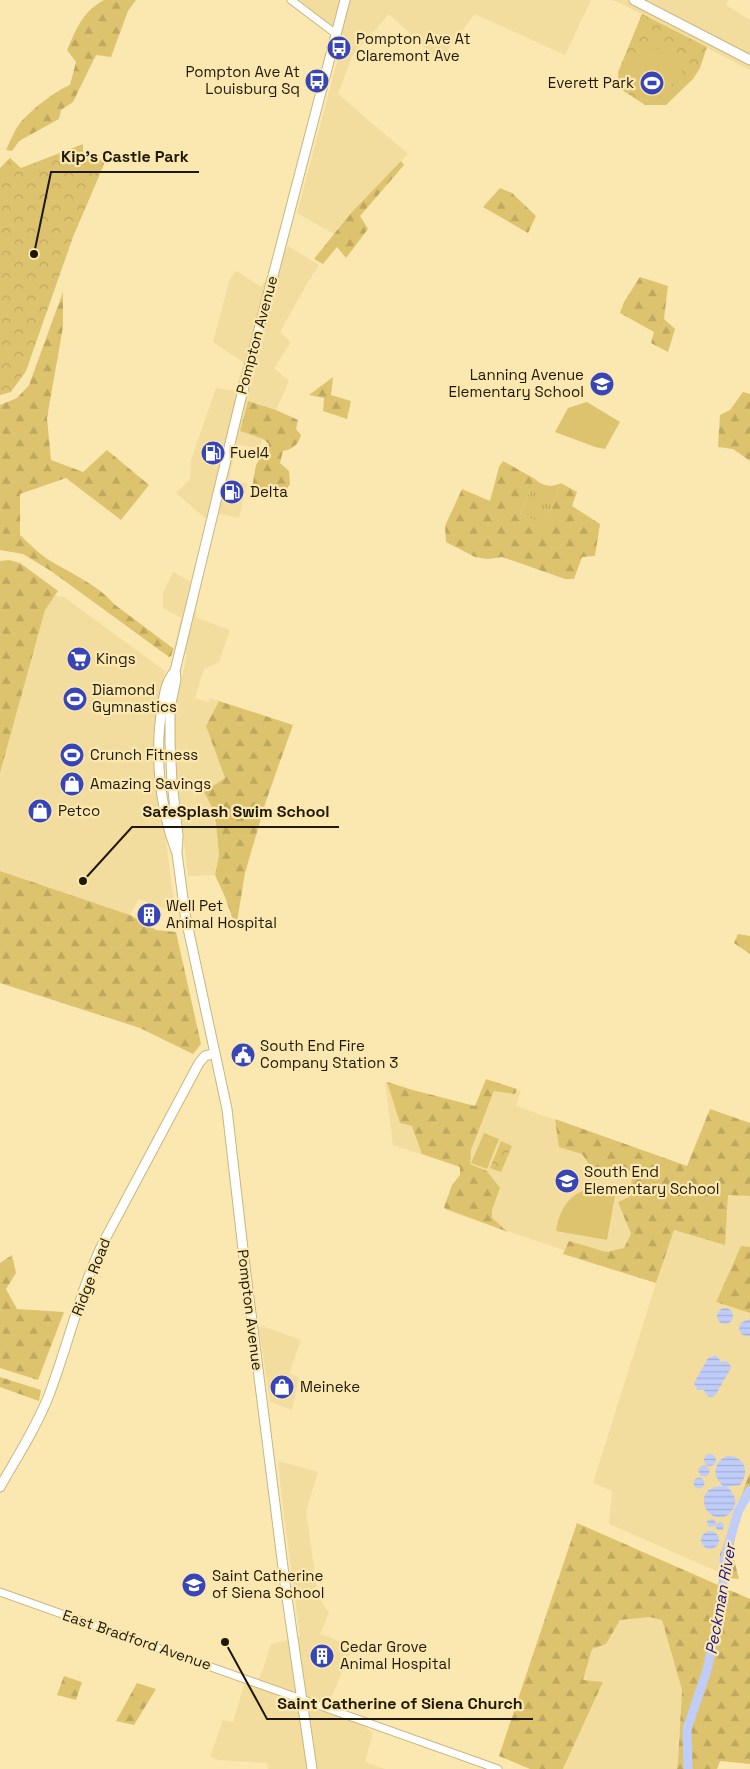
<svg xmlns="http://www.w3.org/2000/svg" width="750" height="1769" font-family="'Space Grotesk',sans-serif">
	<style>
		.built { fill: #f2dd9e }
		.grass { fill: url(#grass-tufts) }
		.forest { fill: url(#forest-firs) }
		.park { fill: url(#park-crowns) }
		.pitch { fill: #dec36f }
		.water { fill: url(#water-rules) }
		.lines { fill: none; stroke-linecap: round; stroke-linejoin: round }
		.river { stroke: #c0cdf9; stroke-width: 9 }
		.minor-casing { stroke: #c8b680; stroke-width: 9 }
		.major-casing { stroke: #c8b680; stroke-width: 11 }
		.minor { stroke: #fff; stroke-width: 7 }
		.major { stroke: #fff; stroke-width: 9 }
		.labels { text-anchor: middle; stroke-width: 4.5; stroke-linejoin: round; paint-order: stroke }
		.poi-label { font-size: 15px; fill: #1f1904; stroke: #fbe8b0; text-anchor: start }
		.street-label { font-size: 15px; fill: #1f1904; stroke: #fbe8b0 }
		.water-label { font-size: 16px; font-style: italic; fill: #1c128f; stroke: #fbe8b0 }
		.leader { fill: none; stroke: #1f1904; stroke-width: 2 }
		.callout-dot { fill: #1f1904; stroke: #fbe8b0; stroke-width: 2 }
		.callout-label { font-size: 16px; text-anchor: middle; font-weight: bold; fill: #1f1904; stroke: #fbe8b0; stroke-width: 4.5; stroke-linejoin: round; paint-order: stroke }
	</style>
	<defs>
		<pattern id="grass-tufts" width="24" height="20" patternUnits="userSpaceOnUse" patternTransform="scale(1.25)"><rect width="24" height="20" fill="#dec36f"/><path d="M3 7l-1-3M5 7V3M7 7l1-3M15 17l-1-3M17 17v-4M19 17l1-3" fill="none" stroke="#bea75e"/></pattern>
		<pattern id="forest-firs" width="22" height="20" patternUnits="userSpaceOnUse" patternTransform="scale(1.25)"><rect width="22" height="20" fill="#dec36f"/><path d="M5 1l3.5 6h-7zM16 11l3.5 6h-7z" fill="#bea75e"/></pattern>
		<pattern id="park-crowns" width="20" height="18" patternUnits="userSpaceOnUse" patternTransform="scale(1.25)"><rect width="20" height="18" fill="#dec36f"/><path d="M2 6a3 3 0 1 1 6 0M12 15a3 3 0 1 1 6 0" fill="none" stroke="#bea75e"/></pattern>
		<pattern id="water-rules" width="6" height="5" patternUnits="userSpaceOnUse" patternTransform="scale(1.25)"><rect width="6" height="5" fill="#c0cdf9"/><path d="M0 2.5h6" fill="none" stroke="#a5afd4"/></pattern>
	</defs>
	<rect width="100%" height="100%" fill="#fbe8b0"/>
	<path class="built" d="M299,0h292l-26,55 -90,-41 -36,47 -50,-47 -37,42 -14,38 70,60 -57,59 -17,21 -37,-21 47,-178z
		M612,0h116l-2,5 24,15v50l-128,-66z
		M288,246l31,19 -14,22 -25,45 11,10 -17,26 15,13 -13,29 -28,-9 -8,30 23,8 -4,9 -23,-3 -7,34 18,5 -8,34 -19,-4 -15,4 -29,-25 14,-14 1,-19 25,-72 19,3 9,-28 -31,-21 17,-64 7,-7 24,16z
		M173,572l17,9 7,37 33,12 -11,32 -15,7 -9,29 13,4 2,-4 9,3 -13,25 19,52 -21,14 11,21 4,42 -4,20 -27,1 -10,-81 -4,-60 1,-27 12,-54 -13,-5 7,-31 -18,-10v-16z
		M55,596l9,1 101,74 -8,39 -2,58 11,72 6,49 5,24 -38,-14 -9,16 -130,-44v-98l45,-163 3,-7z
		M385,1081l71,26 30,4 11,-27 24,7 -5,15 168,59 -37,112 -84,-27 -118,-40 -1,-5 8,-20 8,-10v-8l-67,-22z
		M728,1195l22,1v51l-9,-1 -25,56 34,11v159l-30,82 1,19 -112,-49 3,-33 -19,-8 81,-257z
		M262,1326l39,14 -12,34 10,3 -7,33 -22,-8 -11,-74z
		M278,1461l40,11 -12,39 12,85 11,17 -9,21 33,12 -23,55 43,32 -8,29 20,7h-117l-1,-6 -49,-3 -8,-4 13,-36 10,2 11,-37 16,-8 11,-33 29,-7 -18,-137z
		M650,1617l12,2 20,71 -4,72 -1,7h-114l40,-86 -20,-3 9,-31 14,-6 14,-23z"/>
	<path class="grass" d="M535,479c7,7 17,9 26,4l-15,42 -26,-11z"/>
	<path class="forest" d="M104,0h32l-8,11 -17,46 -15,-2 -23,47 -12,8 -2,9 -40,22 -7,10 -6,-1c4,-9 8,-19 14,-27 11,-13 35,-32 50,-38l6,-23 -9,-12c10,-22 15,-38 37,-50z
		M401,161l3,4 -44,51 8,13 -22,29 -9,-11 -14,17 -9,-5 37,-46z
		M500,188l12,5 24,23 -8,17 -45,-26z
		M640,277l28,9 -4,33 11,10 -7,23 -17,-9 3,-11 -34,-19 4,-11z
		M63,292v35l-16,91 4,42 32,12 24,-22 42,35 -28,35 -55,-42 -46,16v41c9,8 17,17 26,23 23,15 50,25 68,46l60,45 -3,7 -2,1 -118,-86 -28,-17 -23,-4v-145l17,-7 12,-13z
		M333,377l-2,18 20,6 -4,18 -24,-8 1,-13 -15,-3z
		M743,392l7,2v67l-17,-12 -15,-2 2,-32 10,-5z
		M248,401l28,9 22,10 -2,9 5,6c-3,10 -8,14 -18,16l-3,12 9,8 1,13 -8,13 -30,-9 4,-23 13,-21 -6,-5 -23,-8z
		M503,461l32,18 -15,35 26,10 15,-41 16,9 -5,14 28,18 -5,32 -13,1 -8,22h-9l-63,-22 -14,2 -13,-2 -29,-15 -1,-16 17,-37 28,12 9,-34z
		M9,560l11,3 38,28 -13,19 -45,163v-212z
		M219,701l74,24 -27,76 -21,72 -9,55 -11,-31 -10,-22 4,-20 -4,-42 -11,-21 21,-14 -19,-52z
		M0,871l130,44 26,15 20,2 25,112 -8,10 -53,-26 -140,-45z
		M738,934l12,2v18l-16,-11z
		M486,1079l31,10 -2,5 -21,-3 -23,59 -1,14 17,7 13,17 -8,22v8l16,14 -64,-24 8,-23 8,-10v-8l-38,-13 -10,-28 -12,-3 -13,-41 26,8 62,16z
		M710,1109l40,14v73l-22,-1 -3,50 -51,-15 -18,53 -93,-29 6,-13 37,11 18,-4 7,-14 -13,-32 11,-5 4,-26 -42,-4 -9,-13 -23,-7 -4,-28 132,47z
		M741,1246l9,1v66l-34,-11z
		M12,1255l4,18 -10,16 11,20 47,3 -26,68 -38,-12v-105z
		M0,1377l41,13 -2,11 -39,-14z
		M750,1472v25l-10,18 -8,37 7,27 -19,-2v-23z
		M577,1523l173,76v165l-30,-3 -3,8h-40l1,-7 4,-72 -20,-70 -12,-3 -30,3 -14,24 -14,5 -9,31 20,2 -40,87h-33l-31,-13z
		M64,1676l18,6 -6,18 -19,-5z
		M137,1683l19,6 -22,36 -18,-4z"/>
	<path class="park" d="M642,14l65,33 -7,21 -7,11 -27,26h-21l-26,-17 -1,-16z
		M83,144v9l22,9 -32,75 -47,134 -15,21 -11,3v-227l10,-10 11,10z
		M501,1141l11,5 -11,26 -11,-4z"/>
	<path class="pitch" d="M651,48l10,1 26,16 -23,29 -13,9 -4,-2 -1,-4 -24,-24 16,-18z
		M587,402l33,20 -15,27 -10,-2 -40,-15 13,-24z
		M484,1133l15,6 -12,30 -16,-6z
		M593,1188l23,2 -9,50 -51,-9c4,-23 13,-38 37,-43z"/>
	<path class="water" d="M717 1316a8 8 0 1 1 16 0a8 8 0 1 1-16 0Z
		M746,1320h4v16h-4l-5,-2 -2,-5 1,-5z
		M715,1355l4,3 1,4 6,-1 3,2 2,5 -15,26c-5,6 -10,2 -12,-4h-7l-3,-7 14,-25z
		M704 1460a6 6 0 1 1 12 0a6 6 0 1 1-12 0Z
		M727,1456c18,-1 23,17 13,29l-13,2c5,4 9,10 8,17 -1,5 -5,10 -9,12 -23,9 -34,-31 -3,-30 -11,-10 -10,-24 4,-30z
		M698.5 1471a5.5 5.5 0 1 1 11 0a5.5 5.5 0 1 1-11 0Z
		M693.5 1483a5.5 5.5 0 1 1 11 0a5.5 5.5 0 1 1-11 0Z
		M712,1519l3,1 1,4 4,-2 4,2 -1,6h-6l-2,-5 -3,2 -4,-1 -1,-5z
		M701 1540a9 9 0 1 1 18 0a9 9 0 1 1-18 0Z"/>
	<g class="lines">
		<path class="river" d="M688,1769l-1,-40 20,-59 15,-69 2,-41 14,-48 12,-22"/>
		<defs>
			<path id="minor" d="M291,0l45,34
				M0,1592l498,177"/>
			<path id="major" d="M634,0l116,60
				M175,671c-8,9 -10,19 -12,31 -9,48 -4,103 13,149
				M0,1487c17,-30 36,-59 49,-92 19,-50 31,-104 54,-152l96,-180 6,-7 10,-3
				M312,1769l-26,-178 -42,-333 -17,-149 -42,-195 -8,-61 1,-17 -6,-54 -2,-40v-34l6,-29 -1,-8 65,-269 105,-402"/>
		</defs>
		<use href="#minor" class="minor-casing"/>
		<use href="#major" class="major-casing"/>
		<use href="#minor" class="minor"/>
		<use href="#major" class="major"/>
	</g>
	<defs>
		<symbol id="bus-disc" viewBox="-11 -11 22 22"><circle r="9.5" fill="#3745b8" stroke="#fbe8b0"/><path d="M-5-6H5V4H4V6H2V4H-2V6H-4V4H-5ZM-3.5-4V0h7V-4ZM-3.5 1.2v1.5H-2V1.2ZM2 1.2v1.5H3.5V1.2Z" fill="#fff"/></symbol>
		<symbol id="stadium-disc" viewBox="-11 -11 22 22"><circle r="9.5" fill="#3745b8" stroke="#fbe8b0"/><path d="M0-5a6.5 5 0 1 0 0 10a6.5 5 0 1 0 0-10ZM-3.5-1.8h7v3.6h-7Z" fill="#fff"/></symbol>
		<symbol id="school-disc" viewBox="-11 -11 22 22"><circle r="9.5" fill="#3745b8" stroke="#fbe8b0"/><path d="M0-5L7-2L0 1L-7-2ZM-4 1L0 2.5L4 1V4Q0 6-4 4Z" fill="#fff"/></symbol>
		<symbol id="fuel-disc" viewBox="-11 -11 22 22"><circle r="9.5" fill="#3745b8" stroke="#fbe8b0"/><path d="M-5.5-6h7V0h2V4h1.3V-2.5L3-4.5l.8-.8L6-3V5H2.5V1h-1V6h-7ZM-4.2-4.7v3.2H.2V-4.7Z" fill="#fff"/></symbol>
		<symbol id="supermarket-disc" viewBox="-11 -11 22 22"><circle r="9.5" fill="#3745b8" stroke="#fbe8b0"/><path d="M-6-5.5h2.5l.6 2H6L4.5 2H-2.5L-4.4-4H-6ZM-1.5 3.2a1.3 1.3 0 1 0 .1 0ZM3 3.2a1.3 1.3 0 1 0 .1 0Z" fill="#fff"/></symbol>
		<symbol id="shop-disc" viewBox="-11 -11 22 22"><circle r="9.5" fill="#3745b8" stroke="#fbe8b0"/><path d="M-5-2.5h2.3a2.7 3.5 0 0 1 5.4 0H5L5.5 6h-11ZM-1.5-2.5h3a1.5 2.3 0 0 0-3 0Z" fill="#fff"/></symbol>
		<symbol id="building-disc" viewBox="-11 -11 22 22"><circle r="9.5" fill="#3745b8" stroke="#fbe8b0"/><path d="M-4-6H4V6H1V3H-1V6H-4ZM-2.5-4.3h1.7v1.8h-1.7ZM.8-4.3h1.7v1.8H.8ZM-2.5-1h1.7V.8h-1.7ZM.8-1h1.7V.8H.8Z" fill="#fff"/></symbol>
		<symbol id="civic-disc" viewBox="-11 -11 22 22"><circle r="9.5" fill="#3745b8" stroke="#fbe8b0"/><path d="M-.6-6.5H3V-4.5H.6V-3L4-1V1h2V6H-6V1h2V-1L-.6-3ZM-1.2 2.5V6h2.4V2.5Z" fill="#fff"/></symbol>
	</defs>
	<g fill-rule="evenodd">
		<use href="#bus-disc" x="325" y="34" width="28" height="28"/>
		<use href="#bus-disc" x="303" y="67" width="28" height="28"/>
		<use href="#stadium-disc" x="638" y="69" width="28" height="28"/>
		<use href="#school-disc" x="588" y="370" width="28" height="28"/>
		<use href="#fuel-disc" x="199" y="439" width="28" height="28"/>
		<use href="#fuel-disc" x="218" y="478" width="28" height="28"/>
		<use href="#supermarket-disc" x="65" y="645" width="28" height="28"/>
		<use href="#stadium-disc" x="61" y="685" width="28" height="28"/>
		<use href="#stadium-disc" x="58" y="741" width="28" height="28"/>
		<use href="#shop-disc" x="58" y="770" width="28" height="28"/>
		<use href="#shop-disc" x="26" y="797" width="28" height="28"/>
		<use href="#building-disc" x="135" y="901" width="28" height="28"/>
		<use href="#civic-disc" x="229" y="1041" width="28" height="28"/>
		<use href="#school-disc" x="553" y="1167" width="28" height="28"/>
		<use href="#shop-disc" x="268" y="1373" width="28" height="28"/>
		<use href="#school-disc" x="180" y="1571" width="28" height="28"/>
		<use href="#building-disc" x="308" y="1642" width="28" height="28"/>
	</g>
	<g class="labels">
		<g class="poi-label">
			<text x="356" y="44">Pompton Ave At<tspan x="356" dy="17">Claremont Ave</tspan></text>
			<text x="300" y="77" text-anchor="end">Pompton Ave At<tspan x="300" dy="17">Louisburg Sq</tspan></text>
			<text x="634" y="88" text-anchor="end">Everett Park</text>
			<text x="584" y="380" text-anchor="end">Lanning Avenue<tspan x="584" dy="17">Elementary School</tspan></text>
			<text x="230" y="458">Fuel4</text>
			<text x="250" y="497">Delta</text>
			<text x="96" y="664">Kings</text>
			<text x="92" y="695">Diamond<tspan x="92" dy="17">Gymnastics</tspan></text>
			<text x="90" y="760">Crunch Fitness</text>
			<text x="90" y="789">Amazing Savings</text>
			<text x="58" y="816">Petco</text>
			<text x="166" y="911">Well Pet<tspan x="166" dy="17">Animal Hospital</tspan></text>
			<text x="260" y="1051">South End Fire<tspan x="260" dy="17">Company Station 3</tspan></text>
			<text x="584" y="1177">South End<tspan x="584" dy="17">Elementary School</tspan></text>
			<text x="300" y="1392">Meineke</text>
			<text x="212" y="1581">Saint Catherine<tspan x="212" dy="17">of Siena School</tspan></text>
			<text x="340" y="1652">Cedar Grove<tspan x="340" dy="17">Animal Hospital</tspan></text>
		</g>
		<g class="street-label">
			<text transform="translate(257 335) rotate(-75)" y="5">Pompton Avenue</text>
			<text transform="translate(91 1277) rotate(-69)" y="5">Ridge Road</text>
			<text transform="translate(250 1310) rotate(83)" y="5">Pompton Avenue</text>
			<text transform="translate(137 1640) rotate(19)" y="5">East Bradford Avenue</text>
		</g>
		<g class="water-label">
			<text transform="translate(720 1599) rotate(-80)" y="6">Peckman River</text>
		</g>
	</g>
	<path class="leader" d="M34 254L51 172H199M83 881L132 827H339M225 1642L267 1719H533"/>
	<g class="callout-dot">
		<circle cx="34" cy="254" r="5"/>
		<circle cx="83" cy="881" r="5"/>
		<circle cx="225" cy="1642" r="5"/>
	</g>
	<g class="callout-label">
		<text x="125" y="162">Kip's Castle Park</text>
		<text x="236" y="817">SafeSplash Swim School</text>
		<text x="400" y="1709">Saint Catherine of Siena Church</text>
	</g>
</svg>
